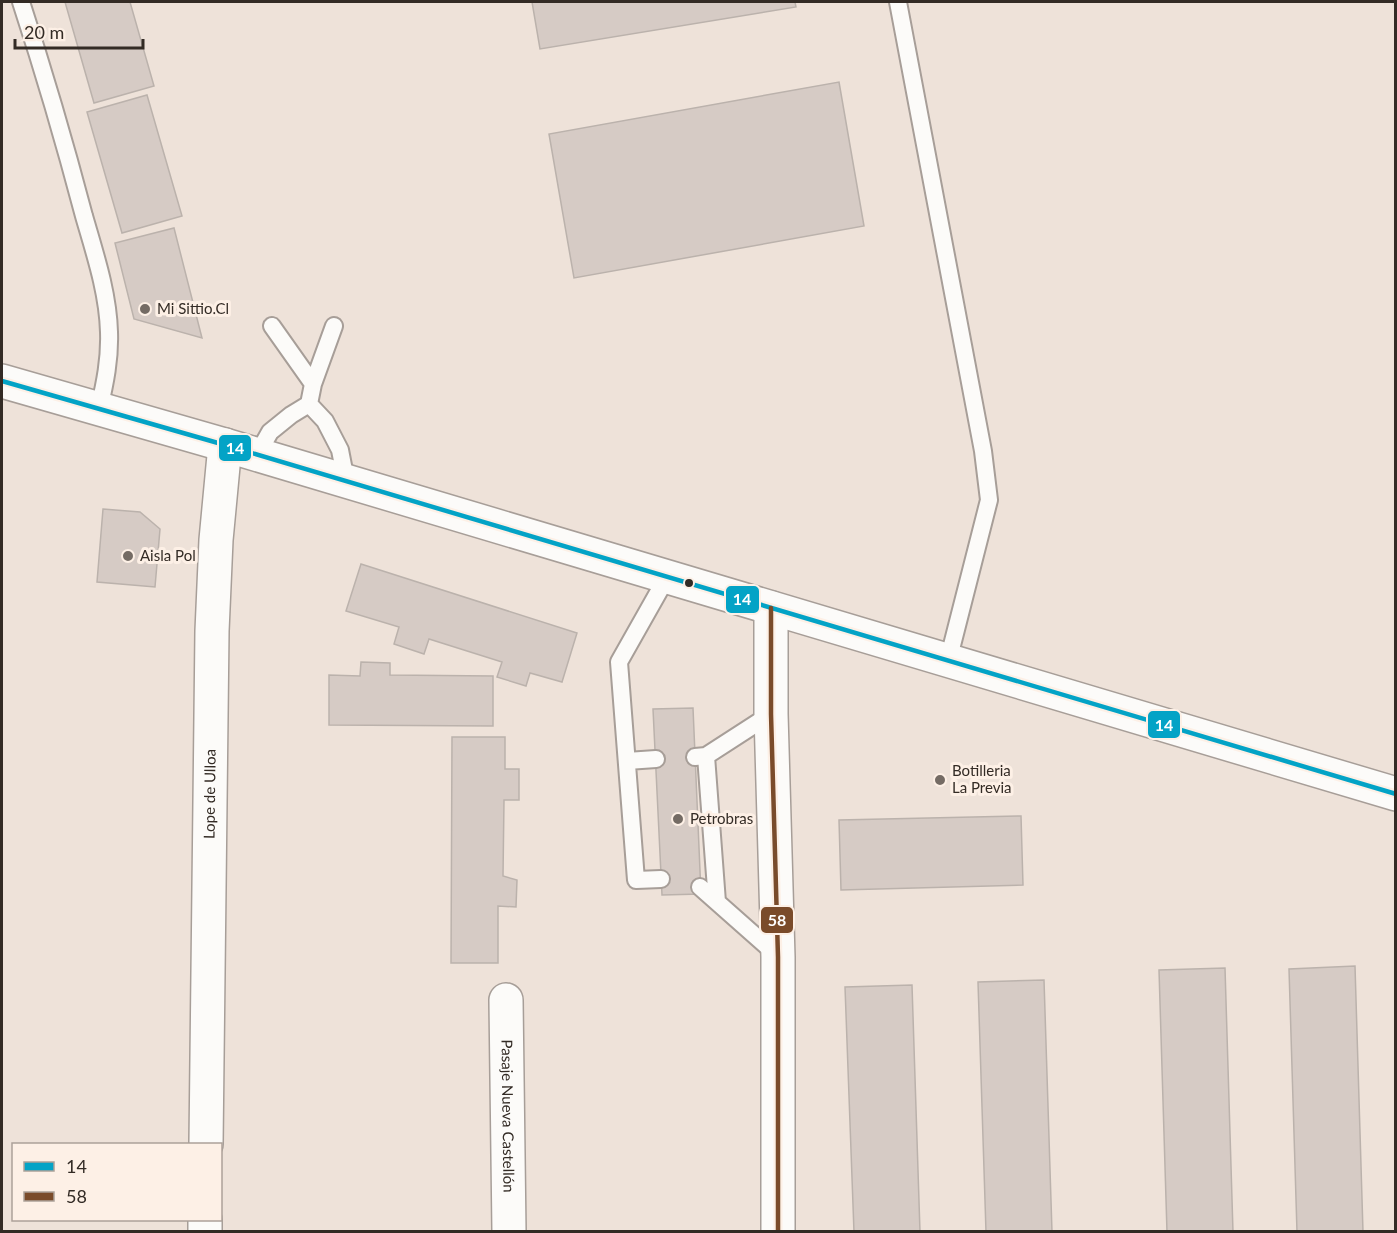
<svg xmlns="http://www.w3.org/2000/svg" width="1397" height="1233" font-family="Lato,sans-serif">
	<style>
		.building { fill: #d6cbc5; stroke: #bbb2ac; stroke-width: 1.5 }
		.lines { fill: none; stroke-linecap: round; stroke-linejoin: round }
		.lane-casing { stroke: #a79e98; stroke-width: 20 }
		.street-casing { stroke: #a79e98; stroke-width: 36 }
		.secondary-casing { stroke: #a79e98; stroke-width: 36 }
		.primary-casing { stroke: #a79e98; stroke-width: 36 }
		.lane { stroke: #fcfbf9; stroke-width: 16 }
		.street { stroke: #fcfbf9; stroke-width: 33 }
		.secondary { stroke: #fcfbf9; stroke-width: 33 }
		.primary { stroke: #fcfbf9; stroke-width: 33 }
		.bus-1-casing { stroke: #fdf0e6; stroke-width: 9 }
		.bus-2-casing { stroke: #fdf0e6; stroke-width: 9 }
		.bus-1 { stroke: #03a3c6; stroke-width: 4.5 }
		.bus-2 { stroke: #7a4b2a; stroke-width: 4.5 }
		.poi-dot { fill: #746b64; stroke: #fdf0e6; stroke-width: 2 }
		.bus-dot { fill: #332b25; stroke: #fdf0e6; stroke-width: 2 }
		.labels { text-anchor: middle; stroke-width: 6; stroke-linejoin: round; paint-order: stroke }
		.poi-label { font-size: 15px; fill: #332b25; stroke: #fdf0e6; text-anchor: start }
		.street-label { font-size: 15px; fill: #332b25; stroke: #fdf0e6 }
		.line-badge { stroke: #fdf0e6; stroke-width: 2 }
		.badge-label { font-size: 16px; text-anchor: middle; font-weight: bold; fill: #fff }
	</style>
	<rect width="100%" height="100%" fill="#eee2d9"/>
	<path class="building" d="M65,2h65l24,84 -60,17z
		M532,2h263l1,5 -256,42z
		M839,82l25,144 -290,52 -25,-144z
		M147,95l35,121 -60,17 -35,-121z
		M174,228l28,110 -68,-19 -19,-76z
		M103,509l37,3 20,17 -5,58 -58,-5z
		M361,564l216,69 -15,49 -32,-9 -4,13 -29,-9 5,-15 -73,-23 -5,15 -30,-10 5,-17 -53,-16z
		M361,662l29,1v12l103,1v50l-164,-1v-50l31,1z
		M693,708l8,186 -39,1 -9,-186z
		M452,737h53v32h14v31h-15l-1,76 14,4 -1,27 -18,-1v57h-47z
		M1021,816l2,69 -182,5 -2,-70z
		M1355,966l8,266h-66l-8,-263z
		M1225,968l8,264h-66l-8,-262z
		M1044,980l8,252h-66l-8,-250z
		M912,985l8,247h-66l-9,-245z"/>
	<g class="lines">
		<defs>
			<path id="lane" d="M21,2c23,70 44,142 63,214 11,38 24,77 25,116 1,27 -4,51 -10,77
				M898,2l85,449 6,49 -41,161
				M272,326l41,58
				M334,326l-21,58 -4,20 16,17 15,29 6,31
				M257,455l13,-23 21,-17 18,-11
				M706,756l11,146
				M695,757l11,-1 65,-42
				M627,761l29,-2
				M661,879l-25,1 -17,-218 48,-85
				M700,887l78,69"/>
			<g id="street">
				<path id="s1" d="M506,1000l3,232"/>
				<path id="s2" d="M206,1144l6,-513 4,-91 9,-95"/>
				<path d="M205,1232v-12"/>
			</g>
			<path id="secondary" d="M771,608v106l7,243v275"/>
			<path id="primary" d="M2,381l223,64 1171,349"/>
		</defs>
		<use href="#lane" class="lane-casing"/>
		<use href="#street" class="street-casing"/>
		<use href="#secondary" class="secondary-casing"/>
		<use href="#primary" class="primary-casing"/>
		<use href="#lane" class="lane"/>
		<use href="#street" class="street"/>
		<use href="#secondary" class="secondary"/>
		<use href="#primary" class="primary"/>
		<defs>
			<path id="bus-1" d="M2,381l223,64 1171,349"/>
			<path id="bus-2" d="M771,608v106l7,243v275"/>
		</defs>
		<use href="#bus-1" class="bus-1-casing"/>
		<use href="#bus-2" class="bus-2-casing"/>
		<use href="#bus-1" class="bus-1"/>
		<use href="#bus-2" class="bus-2"/>
	</g>
	<g class="poi-dot">
		<circle cx="145" cy="309" r="6"/>
		<circle cx="128" cy="556" r="6"/>
		<circle cx="940" cy="780" r="6"/>
		<circle cx="678" cy="819" r="6"/>
	</g>
	<circle class="bus-dot" cx="689" cy="583" r="5"/>
	<g class="labels">
		<g class="poi-label">
			<text x="157" y="314">Mi Sittio.Cl</text>
			<text x="140" y="561">Aisla Pol</text>
			<text x="952" y="776">Botilleria<tspan x="952" dy="17">La Previa</tspan></text>
			<text x="690" y="824">Petrobras</text>
		</g>
		<g class="street-label">
			<text dy="5" stroke="none"><textPath href="#s2" startOffset="350">Lope de Ulloa</textPath></text>
			<text dy="5" stroke="none"><textPath href="#s1" startOffset="116">Pasaje Nueva Castellón</textPath></text>
		</g>
	</g>
	<g class="line-badge">
		<rect x="218" y="434" width="34" height="28" rx="6" fill="#03a3c6"/>
		<rect x="725" y="585" width="35" height="29" rx="6" fill="#03a3c6"/>
		<rect x="1147" y="710" width="34" height="29" rx="6" fill="#03a3c6"/>
		<rect x="760" y="906" width="34" height="28" rx="6" fill="#7a4b2a"/>
	</g>
	<g class="badge-label">
		<text x="235" y="454">14</text>
		<text x="742" y="605">14</text>
		<text x="1164" y="731">14</text>
		<text x="777" y="926">58</text>
	</g>
	<rect width="1397" height="1233" fill="none" stroke="#332b25" stroke-width="6"/>
	<rect x="12" y="1143" width="210" height="78" fill="#fdf0e6" stroke="#aca199" stroke-width="1.5"/>
	<rect x="24" y="1162" width="30" height="9" fill="#03a3c6" stroke="#aca199" stroke-width="1.5"/>
	<text x="66" y="1173" font-size="18" fill="#332b25">14</text>
	<rect x="24" y="1192" width="30" height="9" fill="#7a4b2a" stroke="#aca199" stroke-width="1.5"/>
	<text x="66" y="1203" font-size="18" fill="#332b25">58</text>
	<path d="M15 39v9h128v-9" fill="none" stroke="#332b25" stroke-width="3"/>
	<text x="24" y="39" font-size="18" fill="#332b25" stroke="#fdf0e6" stroke-width="4.5" paint-order="stroke">20 m</text>
</svg>
